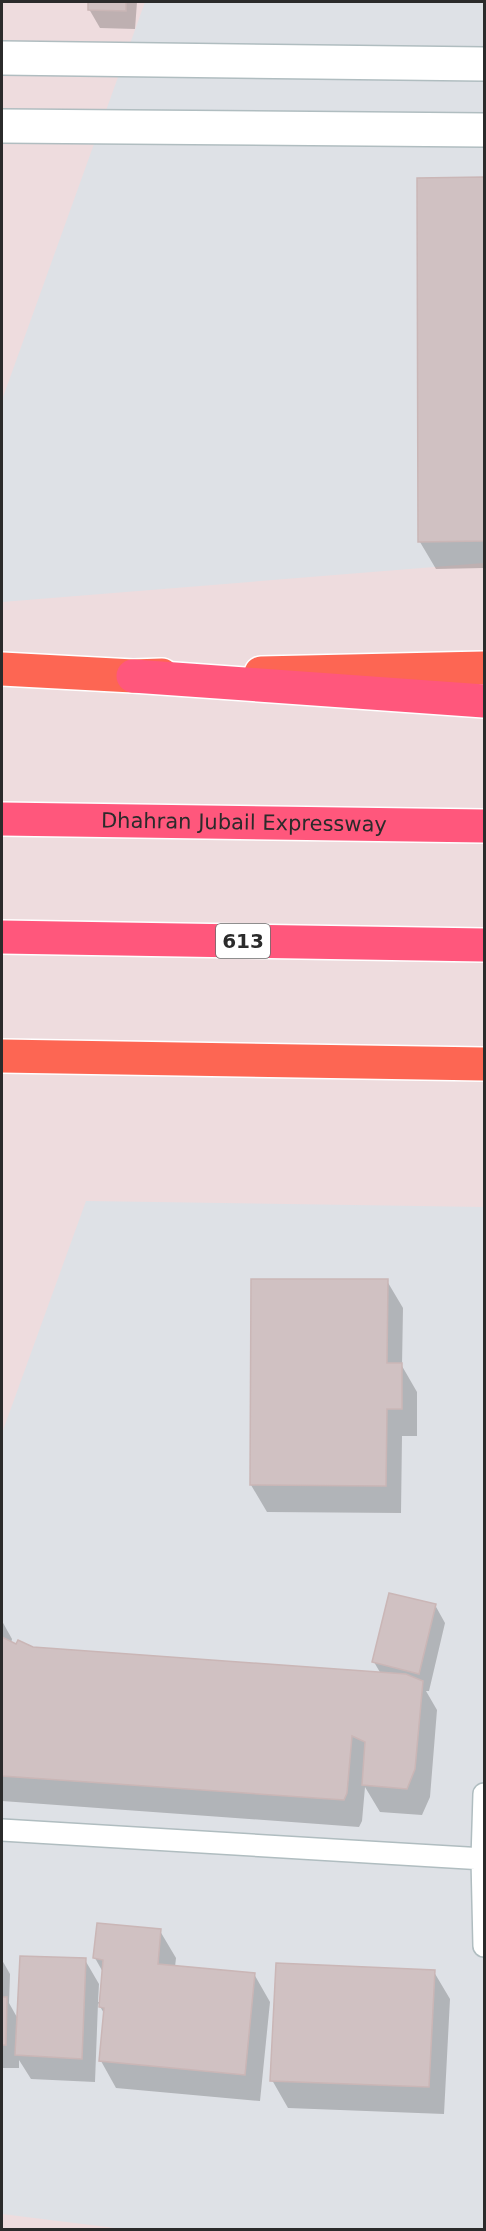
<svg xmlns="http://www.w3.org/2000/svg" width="486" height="2231" font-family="'DejaVu Sans',sans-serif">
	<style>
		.industrial { fill: #dee1e6 }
		.shadow { fill: #0003 }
		.building { fill: #d0c1c2; stroke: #cab6b6; stroke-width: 1.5 }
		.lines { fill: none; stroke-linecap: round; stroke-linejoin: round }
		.lane-casing { stroke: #b0bdc0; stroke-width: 24 }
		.street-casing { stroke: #b0bdc0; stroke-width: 36 }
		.primary-casing { stroke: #fff; stroke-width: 36 }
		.highway-casing { stroke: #fff; stroke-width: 36 }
		.lane { stroke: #fff; stroke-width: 21 }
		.street { stroke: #fff; stroke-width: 33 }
		.primary { stroke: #fd6653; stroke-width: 33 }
		.highway { stroke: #ff577c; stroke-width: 33 }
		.labels { text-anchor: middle; stroke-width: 4.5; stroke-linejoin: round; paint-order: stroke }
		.shield { fill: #fff; stroke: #6b6b6b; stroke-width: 1.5 }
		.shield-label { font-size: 20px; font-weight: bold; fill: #2b2b2b }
		.street-label { font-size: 21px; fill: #2b2b2b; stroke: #fff }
	</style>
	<rect width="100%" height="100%" fill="#eedcde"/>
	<path class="industrial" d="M145,2h339v561l-482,39v-202z
		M86,1201l398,6v1022l-353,1 -129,-16v-781z"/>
	<path class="shadow" d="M90,2h47l-2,27 -35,-1 -11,-19z
		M418,179h66v389l-48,1 -16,-27z
		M387,1281l16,27 -1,58 15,26v44h-15l-1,77 -134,-1 -16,-27z
		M435,1605l10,18 -16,68h-3l11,19 -7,87 -8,18 -42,-3 -15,-25 -3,34 -3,6 -357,-26v-180l10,18 -1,4 22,5 348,26 -7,-12z
		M160,1931l16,27 -1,9 79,7 16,28 -10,99 -144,-13 -15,-27 4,-46 -7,-12 -3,79 -64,-3 -12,-19v8h-17v-108l8,14 -1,29 9,16 67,-59 14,24 -1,18h3l3,-28 -9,-16z
		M434,1972l16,27 -6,115 -156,-6 -16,-28z"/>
	<path class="building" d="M88,2h38v9l-38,-1z
		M484,177v364l-66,1 -1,-364z
		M251,1279h137l-1,84h15v46h-15l-1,77 -136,-1z
		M389,1593l47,11 -17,70 -47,-12z
		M2,1637l14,7 2,-4 15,7 373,27 17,7 -8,88 -8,20 -45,-4 3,-43 -13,-6 -5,57 -3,7 -342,-24z
		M97,1923l64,6 -3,35 97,9 -10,102 -146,-14 5,-53 -5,-1 4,-47 -10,-2z
		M20,1956l66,2 -4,101 -67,-4z
		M276,1963l159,7 -6,117 -159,-6z
		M2,1997h5l-1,48h-4z"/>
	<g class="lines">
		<defs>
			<path id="lane" d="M484,1794l-2,65 2,87
				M2,1830l482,29"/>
			<path id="street" d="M2,58l482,6
				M2,126l482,4"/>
			<path id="primary" d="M2,669l131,7 29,-1
				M261,673l223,-5
				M2,1056l482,8"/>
			<g id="highway">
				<path d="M133,676l351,25"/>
				<path id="s1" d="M2,819l482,7"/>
				<path d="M2,937l482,8"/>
			</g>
		</defs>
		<use href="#lane" class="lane-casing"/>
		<use href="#street" class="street-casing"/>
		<use href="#primary" class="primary-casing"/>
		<use href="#highway" class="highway-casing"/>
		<use href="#lane" class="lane"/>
		<use href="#street" class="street"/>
		<use href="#primary" class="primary"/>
		<use href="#highway" class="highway"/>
	</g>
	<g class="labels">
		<rect class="shield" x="216" y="924" width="54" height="34" rx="4.5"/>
		<g class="shield-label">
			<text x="243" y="948">613</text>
		</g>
		<g class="street-label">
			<text dy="7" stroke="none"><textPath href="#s1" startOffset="242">Dhahran Jubail Expressway</textPath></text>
		</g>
	</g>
	<rect width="486" height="2231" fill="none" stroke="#2b2b2b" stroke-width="6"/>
</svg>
